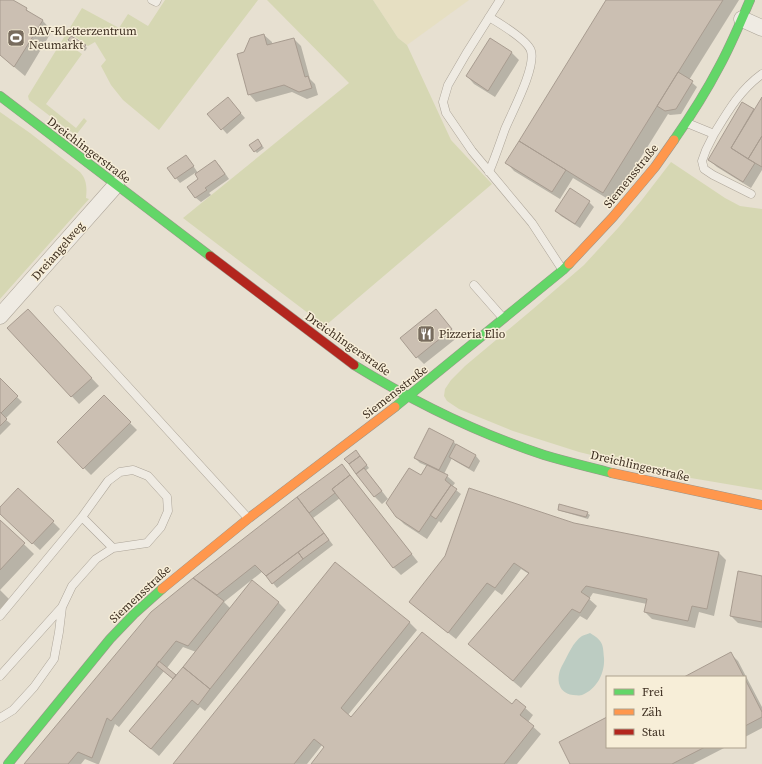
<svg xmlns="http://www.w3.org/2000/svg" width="762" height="764" font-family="'Source Serif 4',serif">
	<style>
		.farmland { fill: #e6dfc2 }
		.green { fill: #d6d7b3 }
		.water { fill: #bcccc2 }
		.shadow { fill: #0003; fill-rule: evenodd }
		.building { fill: #cbbfb2; stroke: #a89c90 }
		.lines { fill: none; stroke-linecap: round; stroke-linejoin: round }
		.lane-casing { stroke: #ada599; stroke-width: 9 }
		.street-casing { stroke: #ada599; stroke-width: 17 }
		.fast-casing { stroke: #9c958a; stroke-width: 10 }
		.slow-casing { stroke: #9c958a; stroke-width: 10 }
		.jam-casing { stroke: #9c958a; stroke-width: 10 }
		.lane { stroke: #efebe3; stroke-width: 8 }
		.street { stroke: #efebe3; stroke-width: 16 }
		.fast { stroke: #63d668; stroke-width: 9 }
		.slow { stroke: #ff974d; stroke-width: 9 }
		.jam { stroke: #b3261e; stroke-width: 9 }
		.labels { text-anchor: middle; stroke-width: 3; stroke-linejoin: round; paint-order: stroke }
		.poi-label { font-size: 12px; fill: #3d2e20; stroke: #f7eed8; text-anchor: start }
		.street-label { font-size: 12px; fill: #3d2e20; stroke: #f7eed8 }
	</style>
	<rect width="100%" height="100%" fill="#e7e0d1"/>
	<path class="farmland" d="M373,0h96l-62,45 -9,-7z"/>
	<path class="green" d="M165,0h93l-99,130 -36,-30 -12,-15 -10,-19 5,-6 -11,-18 -7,4 -17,-12 -4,7 2,4 13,9 -36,50 30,24 8,-10 3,3 -11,14 -13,-9 -34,-26 -1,-4 54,-88 37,20 9,-14 20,12z
		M267,0h106l25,38 9,7 44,95 41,44 -167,142 -142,-108 166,-135z
		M0,112l30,21 50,39c7,8 7,16 6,26l3,1 -89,100z
		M671,162l54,36 15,8 22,3v281l-89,-15 -94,-23 -66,-21 -54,-22 -12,-8 -3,-5 1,-7 6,-9 14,-14 68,-57 51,-44 34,-37 23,-27z"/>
	<path class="water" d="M590,633c13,8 13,11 14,25 1,15 -7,31 -22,37 -3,1 -6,0 -9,0 -17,-2 -17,-20 -10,-31 5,-9 10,-22 19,-28 2,-1 6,-2 8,-3z"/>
	<path class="shadow" d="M0,0h11l15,9 6,6 11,6 9,10 -27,45 -25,-21z
		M608,0h131l-50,80 8,7 -16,27 -11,1 -2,-1 -55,88 -40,-24 -13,21 -46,-28 -7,-8z
		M264,35l8,7v3l22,-6 7,7 9,33 5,5 3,11 -11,4 -15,-7 -36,10 -7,-8 -4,-41z
		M490,39l22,14 7,7 -24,37 -21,-13 -7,-8z
		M69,40l16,6 2,2 -2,3z
		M762,99v71l-11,18 -34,-21 -8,-7 33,-56 13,7z
		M232,103l13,15 -18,16 -18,-20z
		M260,143l4,5 -7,5 -2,-2z
		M186,156l4,5 8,12 17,-12 5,5 9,13 -20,14 2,2 -10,7 -5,-4 -7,-11 11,-8 -5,-6 -15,10 -4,-5z
		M570,190l19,12 5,5 -14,21 -19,-12 -5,-5z
		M35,318l64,68 -20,18 -71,-76z
		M443,318l15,19 -34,27 -7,-7z
		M0,380l22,22 -17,17 6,5 -11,11z
		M104,397l33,33 -46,45 -33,-33z
		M453,441l5,5 18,10 4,5 -6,11 -19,-11 -3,-3 -8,16 3,2 8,7 -3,4 9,7 -20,29 -2,-2 -12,18 -23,-15 -8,-8 31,-50 -7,-3 -5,-5z
		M358,453l11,15 -4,3 6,6 17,22 -6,5 -7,-7 -18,-23z
		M342,465l4,5 72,92 -17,13 -7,-7 -54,-70 -27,20 20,27 -56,43 -14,-17 -39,31 7,7 21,-27 27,21 7,7 -81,101 -5,-4 -41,49 -21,-18 -8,-7 44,-52 -10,-8 -45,56 -4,-3 -16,40h-2l-12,-5 -4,5h-55l126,-151 42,-35zM183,647l13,5 -20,24 -9,-8z
		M0,509l53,13 7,7 -20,21 -40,-37z
		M559,509l28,4 3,2 -2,4 -27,-8z
		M0,521l34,33 -34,36z
		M574,524l145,29 7,7 -12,56 -15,-4 -4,16 -43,-9 -7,-7 2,-8 -54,-11 -4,6 8,7 -10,14 -7,-4 -59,72 -44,-37 -8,-7 60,-70 -8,-5 -19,26 -7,-5 -39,49 -38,-30 -7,-7z
		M335,563l75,60 7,7 -69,85 3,3 161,-12 4,-6 17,15 -5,7 13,12 -24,30h-205l13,-16 -3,-3 -15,19h-133z
		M762,577v51l-24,-5 -7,-7z
		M0,590l9,9 -9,10z
		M731,654l7,7 24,46v21l-17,9v-60h-59z
		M607,718v29h119l-33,17h-122z"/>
	<path class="building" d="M0,0h13l14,8 -1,2 17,10 -29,47 -14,-12z
		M606,0h117l-120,193 -84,-52z
		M264,34l3,11 27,-7 11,39 3,-1 4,12 -13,4 -15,-7 -36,10 -11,-41 7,-2 6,-14z
		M71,36l15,9 -4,5 -14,-10z
		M490,38l22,14 -24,39 -22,-15z
		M678,72l15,9 -17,28 -11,2 -8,-5z
		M228,97l13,16 -20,17 -14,-16z
		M762,97v39l-14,23 -17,-11z
		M742,102l12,7 -23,39 24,15 -12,19 -35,-22z
		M762,136v31l-14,-8z
		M258,139l4,7 -8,6 -5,-7z
		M519,141l47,29 -14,22 -47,-29z
		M186,155l8,11 -19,13 -8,-11z
		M215,160l10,14 -20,14 2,2 -12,8 -8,-11 11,-8 -3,-5z
		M570,188l20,13 -15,23 -20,-13z
		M28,309l64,69 -21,19 -64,-69z
		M436,309l16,20 -36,29 -16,-20z
		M0,378l18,18 -17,17 -1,-1z
		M104,395l27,27 -48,47 -26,-27z
		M0,412l7,7 -7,7z
		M429,428l25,13 -15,29 -25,-12z
		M456,444l20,11 -7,13 -20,-11z
		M356,450l4,6 -11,8 -5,-5z
		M360,456l7,9 -11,9 -7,-10z
		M342,464l8,11 -18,14 3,4 -26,20 -12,-16z
		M427,465l21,10 -3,5 6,5 -32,47 -23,-15 -10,-14 23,-35 12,7z
		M364,468l18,23 -8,6 -18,-23z
		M350,475l62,79 -19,14 -61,-79z
		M451,485l6,4 -21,30 -6,-4z
		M18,488l36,33 -22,23 -32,-30v-7z
		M469,488l105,35 145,29 -12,57 -15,-3 -4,15 -44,-9 3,-13 -61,-13 -5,6 9,6 -10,15 -8,-4 -59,72 -45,-37 61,-71 -15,-10 -19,25 -8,-5 -39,50 -39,-31 36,-46z
		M297,497l27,36 -58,43 -11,-11 -38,30 -24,-17z
		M559,504l29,8 -2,5 -28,-7z
		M0,520l25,23 -25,27z
		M324,533l5,7 -26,19 -5,-7z
		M298,552l5,7 -31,25 -6,-8z
		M335,562l75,60 -69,86 10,9 71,-85 90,72 4,-5 10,8 -6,8 14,11 -30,38h-193l13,-17 -10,-8 -20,25h-121z
		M738,571l24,5v46l-32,-6z
		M193,578l31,23 -36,45 -12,-5 -65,80 -4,-3 -15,40 -14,-6 -10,12h-44l127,-152z
		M252,580l27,22 -69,87 -27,-22z
		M731,652l13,25h-60z
		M159,661l17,14 -3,4 -17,-14z
		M183,667l27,22 -12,16 -6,-5 -41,49 -22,-18z
		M745,679l17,33v5l-17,9z
		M607,717v30h98l-33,17h-102l-11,-22z"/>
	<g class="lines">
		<defs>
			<path id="lane" d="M152,0l4,2 1,-2
				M500,0l-34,54 -18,31 -5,17 3,11 26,38 60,72 30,46
				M489,17c10,6 39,23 42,34 5,17 -19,61 -26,78 -5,14 -10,29 -16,43
				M687,123l27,11c14,-23 26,-44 48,-60
				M714,134l-8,16 -4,11 2,8 9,6 38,19
				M474,285l29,33
				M58,310l190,208
				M82,517l31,31
				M0,616l82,-99 26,-36 12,-9 13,-2 15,6 19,21 1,14 -7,16 -14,16 -34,5 -17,11 -24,27 -10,21 -3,25 -5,27 -20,28 -21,23 -13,8
				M0,676l62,-69"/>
			<path id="street" d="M742,19l20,9
				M0,316l116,-131"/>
			<path id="fast" d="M0,96l210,160
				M674,140c16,-23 32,-48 45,-73 12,-22 21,-44 31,-67
				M354,365c60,37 123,68 190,90 23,7 46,12 68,18
				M395,407l168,-137 6,-6
				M8,764l102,-125 24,-25 28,-25"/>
			<path id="slow" d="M569,264l44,-47 42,-50 19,-27
				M612,473l150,32
				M162,589l87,-71 146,-111"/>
			<path id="jam" d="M210,256l144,109"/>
		</defs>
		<use href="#lane" class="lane-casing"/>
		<use href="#street" class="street-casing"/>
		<use href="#fast" class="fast-casing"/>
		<use href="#slow" class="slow-casing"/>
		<use href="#jam" class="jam-casing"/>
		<use href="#lane" class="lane"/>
		<use href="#street" class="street"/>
		<use href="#fast" class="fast"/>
		<use href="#slow" class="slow"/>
		<use href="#jam" class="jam"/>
	</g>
	<defs>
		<symbol id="stadium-square" viewBox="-11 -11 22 22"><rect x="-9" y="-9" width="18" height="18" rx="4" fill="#786c5e" stroke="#f7eed8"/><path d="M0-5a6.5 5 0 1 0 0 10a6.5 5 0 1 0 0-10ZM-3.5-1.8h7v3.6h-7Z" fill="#fff"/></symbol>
		<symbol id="restaurant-square" viewBox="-11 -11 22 22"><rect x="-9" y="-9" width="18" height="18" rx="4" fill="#786c5e" stroke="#f7eed8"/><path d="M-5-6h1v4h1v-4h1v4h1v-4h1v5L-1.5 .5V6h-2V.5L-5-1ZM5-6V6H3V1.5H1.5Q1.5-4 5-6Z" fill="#fff"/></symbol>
	</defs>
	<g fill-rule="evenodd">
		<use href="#stadium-square" x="6" y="28" width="20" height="20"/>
		<use href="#restaurant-square" x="416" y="324" width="20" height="20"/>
	</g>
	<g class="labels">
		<g class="poi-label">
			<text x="29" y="35">DAV-Kletterzentrum<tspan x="29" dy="14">Neumarkt</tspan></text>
			<text x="439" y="338">Pizzeria Elio</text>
		</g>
		<g class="street-label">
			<text transform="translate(89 150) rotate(37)" y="4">Dreichlingerstraße</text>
			<text transform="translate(631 176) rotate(-51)" y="4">Siemensstraße</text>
			<text transform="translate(58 251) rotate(-49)" y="4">Dreiangelweg</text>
			<text transform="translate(348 344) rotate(35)" y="4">Dreichlingerstraße</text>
			<text transform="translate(395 392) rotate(-38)" y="4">Siemensstraße</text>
			<text transform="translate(640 466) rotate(13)" y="4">Dreichlingerstraße</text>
			<text transform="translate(140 594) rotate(-43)" y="4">Siemensstraße</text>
		</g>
	</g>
	<rect x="606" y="676" width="140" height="72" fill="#f7eed8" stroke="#ada18e"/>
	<rect x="614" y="689" width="20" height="6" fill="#63d668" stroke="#ada18e"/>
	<text x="642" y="696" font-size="12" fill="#3d2e20">Frei</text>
	<rect x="614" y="709" width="20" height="6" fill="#ff974d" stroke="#ada18e"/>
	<text x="642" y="716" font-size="12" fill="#3d2e20">Zäh</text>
	<rect x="614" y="729" width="20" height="6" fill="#b3261e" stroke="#ada18e"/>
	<text x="642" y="736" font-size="12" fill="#3d2e20">Stau</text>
</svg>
